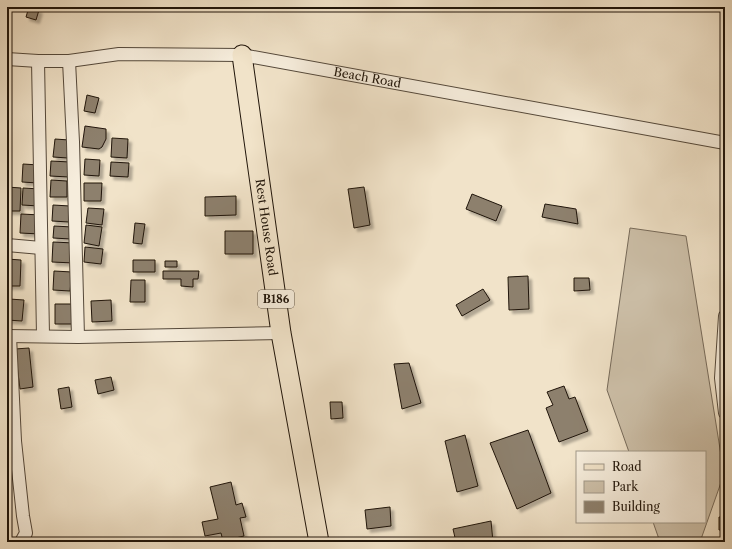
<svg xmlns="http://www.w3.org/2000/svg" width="732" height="549" font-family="'Libre Caslon Text',serif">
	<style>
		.green { fill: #cdc0a9; stroke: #766a5a }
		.building { fill: #8d806d; stroke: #20150a; filter: url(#shadow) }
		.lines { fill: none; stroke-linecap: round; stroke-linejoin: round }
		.minor-casing { stroke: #54483a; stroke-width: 14 }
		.primary-casing { stroke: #20150a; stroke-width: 21 }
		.minor { stroke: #f6eddc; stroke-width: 12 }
		.primary { stroke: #f1e3c9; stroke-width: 19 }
		.labels { text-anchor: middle; stroke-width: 3; stroke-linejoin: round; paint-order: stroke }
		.shield { fill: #f6eddc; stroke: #605649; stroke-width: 1 }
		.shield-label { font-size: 11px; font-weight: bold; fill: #20150a }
		.street-label { font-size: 12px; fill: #20150a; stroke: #f6eddc }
	</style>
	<defs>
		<filter id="shadow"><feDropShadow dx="3.5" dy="3.5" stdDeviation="1" flood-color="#0004"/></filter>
	</defs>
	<rect width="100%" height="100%" fill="#f1e3c9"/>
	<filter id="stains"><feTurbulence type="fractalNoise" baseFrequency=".005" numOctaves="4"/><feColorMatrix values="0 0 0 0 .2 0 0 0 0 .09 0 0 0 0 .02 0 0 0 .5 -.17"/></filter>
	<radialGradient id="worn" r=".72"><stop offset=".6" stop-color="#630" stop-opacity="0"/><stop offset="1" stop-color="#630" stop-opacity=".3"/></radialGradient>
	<path class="green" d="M630,228l56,8 38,238 -24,68h-40l-7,-20h52v-70h-76l-22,-62z"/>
	<path class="building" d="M29,7l10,3 -3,10 -10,-3z
		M87,95l12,3 -4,15 -11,-2z
		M85,126l21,3v10l-4,8 -3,2 -17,-2z
		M112,138l16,1 -1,19 -16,-1z
		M55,139l14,1 -1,18 -15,-1z
		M85,159l15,1 -1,16 -15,-1z
		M51,161l19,1 -1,15 -19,-1z
		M111,162l18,1 -1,14 -18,-1z
		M23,164l16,1 -1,18 -16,-1z
		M51,180l16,1v16h-17z
		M84,183h18l-1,18h-17z
		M7,187l14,1 -1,23h-13z
		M364,187l6,38 -16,3 -6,-39z
		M23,188l17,1 -1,17 -17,-1z
		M472,194l30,12 -6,15 -30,-12z
		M236,196v19l-31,1v-19z
		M545,204l31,5 2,15 -36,-7z
		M53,205l17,1 -1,16 -17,-1z
		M88,208l16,1 -2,16 -16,-2z
		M21,214l20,1 -1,19 -20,-1z
		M135,223l10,1 -3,20 -9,-1z
		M86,225l16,2 -3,19 -15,-3z
		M54,226l18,1 -1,12 -18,-1z
		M225,231h28v23h-28z
		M53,242l21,1v20l-22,-1z
		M85,247l18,2 -2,15 -17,-2z
		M7,259l14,1 -1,26h-13z
		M133,260h22v12h-22z
		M165,261h12v6h-12z
		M54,271l18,1 -2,19 -17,-1z
		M163,271h36l-1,8h-5v8l-12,-1v-7h-18z
		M528,276l1,33 -20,1 -1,-33z
		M574,278h15l1,12 -16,1z
		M131,280h14v22h-15z
		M483,289l7,11 -28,16 -6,-11z
		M9,299l15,1 -2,21 -15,-1z
		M111,300l1,21 -20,1 -1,-21z
		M55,304h19v20h-19z
		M29,348l4,39 -13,2 -5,-40z
		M409,363l12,40 -19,6 -8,-45z
		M111,377l3,13 -16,4 -3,-14z
		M564,386l5,13 6,-2 13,34 -29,11 -13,-34 7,-3 -6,-13z
		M69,387l3,20 -11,2 -3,-20z
		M330,402h12l1,16 -12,1z
		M528,430l23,63 -34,16 -27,-66z
		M465,435l13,51 -21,6 -12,-51z
		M231,482l5,23 6,-2 4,14 -6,1 4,18 -21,5 -2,-8 -16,3 -3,-14 16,-3 -8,-32z
		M390,507l1,19 -24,3 -2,-19z
		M719,517h6v13h-6z
		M491,521l2,21h-37l-3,-13z"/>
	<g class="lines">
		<defs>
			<g id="minor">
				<path id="s1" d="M7,59l31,2h31l50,-7 123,1 483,88"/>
				<path d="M38,61l5,274"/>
				<path d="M69,61l4,81 5,195"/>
				<path d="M7,245l34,3"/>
				<path d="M725,316l-4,62 4,35"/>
				<path d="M7,336l71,1 203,-4"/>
				<path d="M10,336l5,105 8,75 3,17 -5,9"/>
			</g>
			<g id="primary">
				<path id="s2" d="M242,55l39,278 38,209"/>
			</g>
		</defs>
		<use href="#minor" class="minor-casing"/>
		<use href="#primary" class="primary-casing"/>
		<use href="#minor" class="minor"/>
		<use href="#primary" class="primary"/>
	</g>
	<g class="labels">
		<rect class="shield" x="258" y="290" width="36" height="18" rx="3"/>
		<g class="shield-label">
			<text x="276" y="303">B186</text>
		</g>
		<g class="street-label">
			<text dy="4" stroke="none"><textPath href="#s1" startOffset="363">Beach Road</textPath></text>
			<text dy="4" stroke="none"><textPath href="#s2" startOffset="174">Rest House Road</textPath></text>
		</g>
	</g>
	<rect width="732" height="549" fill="none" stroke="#f1e3c9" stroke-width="24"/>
	<rect x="8" y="8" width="716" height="533" fill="none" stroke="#20150a" stroke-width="2"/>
	<rect x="12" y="12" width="708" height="525" fill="none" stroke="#20150a"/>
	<rect x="576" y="451" width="130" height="72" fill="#f6eddc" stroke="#a09788"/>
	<rect x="584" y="464" width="20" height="6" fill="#f1e3c9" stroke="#a09788"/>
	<text x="612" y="471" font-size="12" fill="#20150a">Road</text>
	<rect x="584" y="481" width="20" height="12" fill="#cdc0a9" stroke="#a09788"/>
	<text x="612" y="491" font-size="12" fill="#20150a">Park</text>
	<rect x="584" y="501" width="20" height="12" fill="#8d806d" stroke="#a09788"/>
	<text x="612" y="511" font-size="12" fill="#20150a">Building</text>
	<rect width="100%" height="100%" filter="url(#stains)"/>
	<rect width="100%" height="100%" fill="url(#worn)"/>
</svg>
